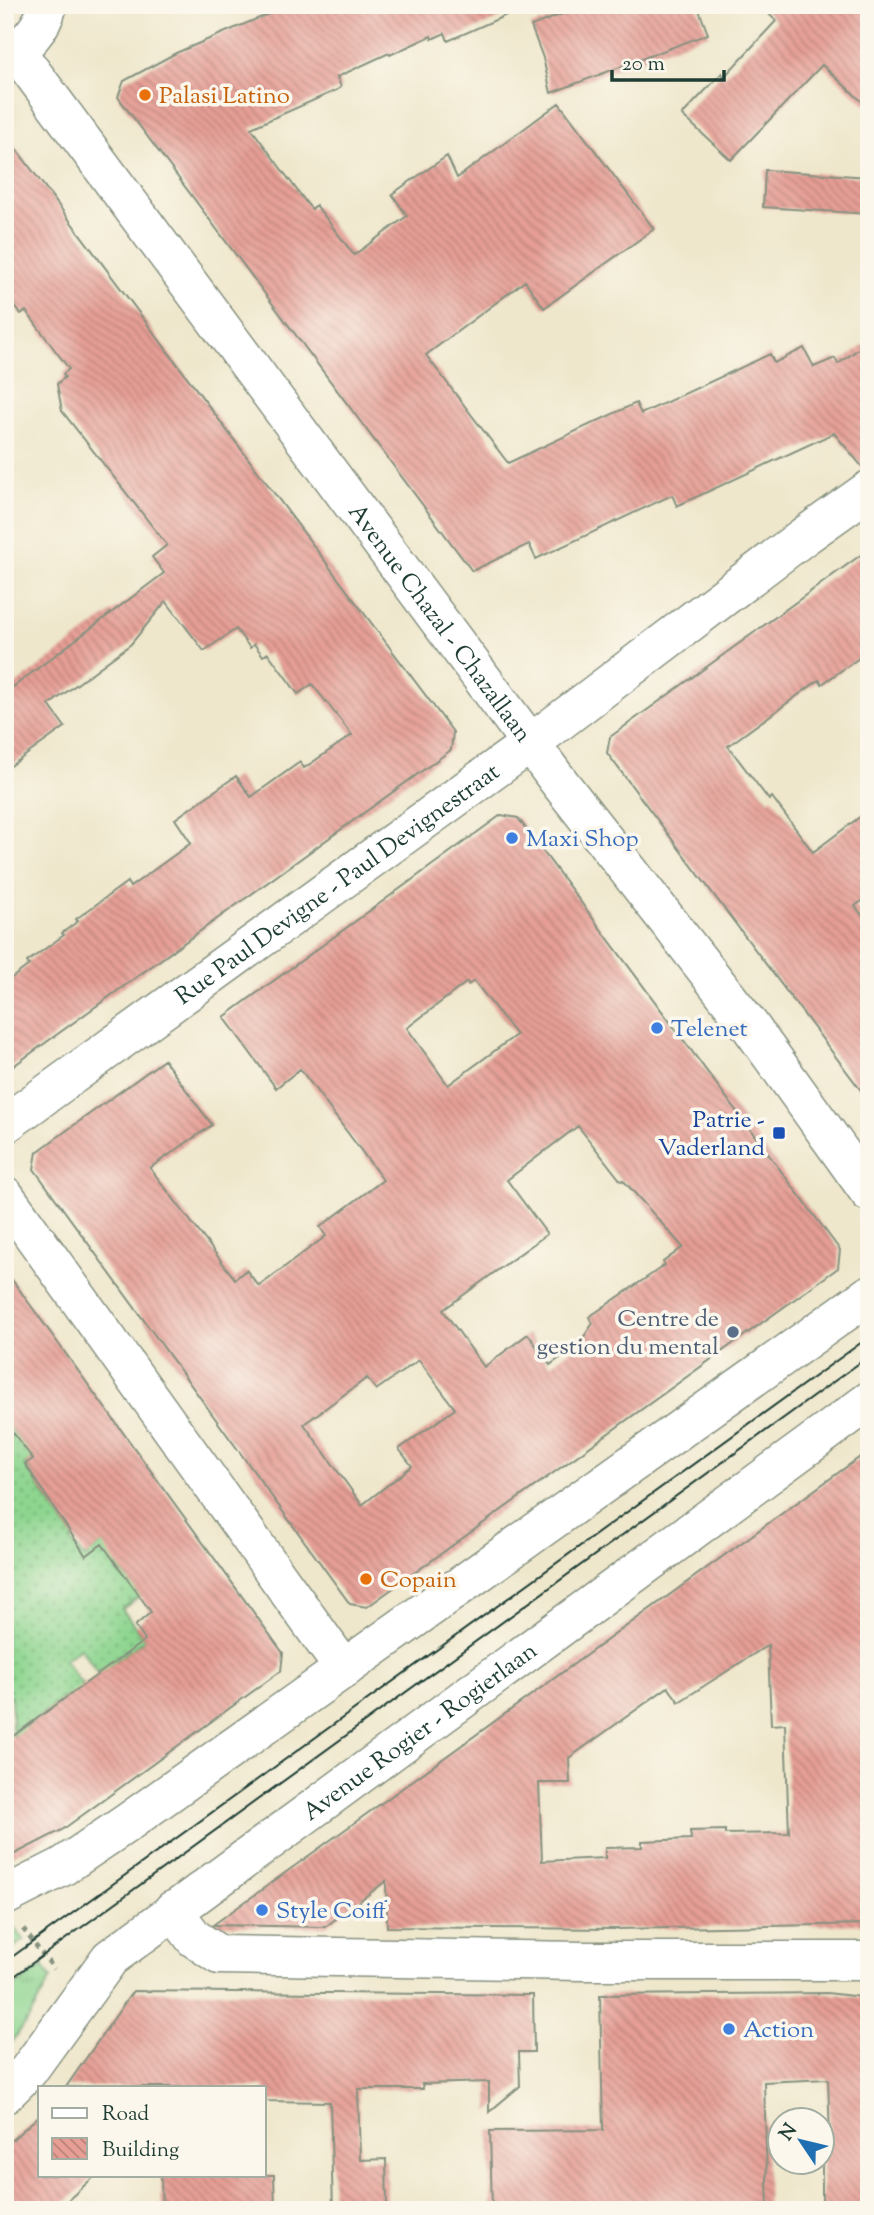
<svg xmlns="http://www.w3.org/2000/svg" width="874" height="2215" font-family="'Sorts Mill Goudy',serif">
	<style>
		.park { fill: url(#park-tufts); stroke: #568962; stroke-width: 2 }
		.garden { fill: url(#garden-dots); stroke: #568962; stroke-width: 2 }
		.building { fill: url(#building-back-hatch); fill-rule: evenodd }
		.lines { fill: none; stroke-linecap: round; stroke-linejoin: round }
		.minor-casing { stroke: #879280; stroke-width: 41 }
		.path { stroke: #879280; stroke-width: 4.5; stroke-dasharray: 5 5; stroke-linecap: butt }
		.minor { stroke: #fff; stroke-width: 38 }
		.tram { stroke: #1f3d34; stroke-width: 2 }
		.food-dot { fill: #e8710a; stroke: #fbf7ec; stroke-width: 2.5 }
		.shop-dot { fill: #3f7fe0; stroke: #fbf7ec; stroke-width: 2.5 }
		.transit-dot { fill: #1a4fb4; stroke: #fbf7ec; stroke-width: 2.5 }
		.service-dot { fill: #5c6f8a; stroke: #fbf7ec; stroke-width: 2.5 }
		.labels { text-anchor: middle; stroke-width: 7; stroke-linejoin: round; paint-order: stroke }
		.food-label { font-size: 24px; fill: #c56008; stroke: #fbf7ec; text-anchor: start }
		.street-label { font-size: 24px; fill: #1f3d34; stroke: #fbf7ec }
		.shop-label { font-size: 24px; fill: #366cbe; stroke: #fbf7ec; text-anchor: start }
		.transit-label { font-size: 24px; fill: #164399; stroke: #fbf7ec; text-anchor: end }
		.service-label { font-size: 24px; fill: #4e5e75; stroke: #fbf7ec; text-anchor: end }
	</style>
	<defs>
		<pattern id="park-tufts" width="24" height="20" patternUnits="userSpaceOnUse" patternTransform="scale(1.75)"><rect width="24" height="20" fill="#8ed590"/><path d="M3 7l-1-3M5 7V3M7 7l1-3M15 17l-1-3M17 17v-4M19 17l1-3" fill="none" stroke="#73ae76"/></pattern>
		<pattern id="garden-dots" width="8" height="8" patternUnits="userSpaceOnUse" patternTransform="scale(1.75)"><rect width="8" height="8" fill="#8ed590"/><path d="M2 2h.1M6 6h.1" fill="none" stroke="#73ae76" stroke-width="1.8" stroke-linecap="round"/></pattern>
		<pattern id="building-back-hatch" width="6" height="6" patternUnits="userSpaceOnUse" patternTransform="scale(1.75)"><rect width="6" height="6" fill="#e69e95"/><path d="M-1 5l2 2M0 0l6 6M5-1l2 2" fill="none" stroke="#ba827a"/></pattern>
	</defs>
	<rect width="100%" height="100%" fill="#fbf7ec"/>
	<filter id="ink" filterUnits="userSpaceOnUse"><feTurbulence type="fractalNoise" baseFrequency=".0143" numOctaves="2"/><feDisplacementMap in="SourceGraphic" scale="14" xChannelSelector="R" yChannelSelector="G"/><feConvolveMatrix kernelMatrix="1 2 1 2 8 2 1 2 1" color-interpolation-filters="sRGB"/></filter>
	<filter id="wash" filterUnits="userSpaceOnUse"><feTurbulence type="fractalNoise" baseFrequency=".00686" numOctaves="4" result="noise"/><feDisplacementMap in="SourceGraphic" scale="28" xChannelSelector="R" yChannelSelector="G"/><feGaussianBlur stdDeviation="1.57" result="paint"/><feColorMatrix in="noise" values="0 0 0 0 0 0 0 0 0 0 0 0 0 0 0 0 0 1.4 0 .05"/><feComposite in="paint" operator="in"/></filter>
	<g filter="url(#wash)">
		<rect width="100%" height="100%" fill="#efe7cc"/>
		<path class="park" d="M16,1929l8,11 -19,13v-23z
			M43,1966l8,12 -23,42 -23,30v-56z"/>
		<path class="garden" d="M5,1416l30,41 -10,8 49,73 -3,3 12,16 27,-19 30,58 -18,13 44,59 -21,-28 -31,22 5,8 -15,11 -24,-33 -16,12 31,42 -15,11 -13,-17 -41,30 -12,44 -3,-74 -6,2z"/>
		<g id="blocks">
			<path class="building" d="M290,5h239l-81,36 -3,-8 -13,6 -1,-3 -41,19 -1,-2 -52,24 4,10 -4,3 -86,38 57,77 4,4 4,-4 38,50 53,-39 -15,-22 55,-38 10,22 102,-75 95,126 -110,79 -19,-27 -99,74 82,108 128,-60 5,11 129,-60 4,9 30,-15 10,19 21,-9 3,6 31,-23v127l-5,1 -30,-36 -157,73 -5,-11 -136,64 -7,-15 -57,27 -354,-474 6,-16 52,-28z
				M586,5h111l11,29 -157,59 -8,-35 -12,-32z
				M760,5h109v103l-47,-43 -91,95 -49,-45 40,-42 2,4 52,-56z
				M5,134l448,598 -2,18 -446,322v-89l24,-18 -2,-3 37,-27 -2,-2 16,-12 -2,-2 51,-37 3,5 61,-44 -16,-24 61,-43 15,21 49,-35 4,6 48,-33 -40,-51 -14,10 -30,-41 -5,3 -9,-12 -4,4 -14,-19 -32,22 -38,-50 -35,43 -82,61 16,22 -60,43v-49l4,-3v-28l155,-117 -12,-16 15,-12 -105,-134 -5,-27 8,-7 -2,-3 6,-5 -43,-58 -5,3 -16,-20z
				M765,170l104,7v37l-106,-7z
				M869,549v102l-47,33 -3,-4 -91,66 41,54 3,-3 41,55 56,-42v86l-14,10 14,18v177l-262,-348 3,-16z
				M501,815l17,3 322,432 -2,18 -471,339 -17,-3 -316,-435 3,-17 127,-92 48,65 -62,43 85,111 11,-9 13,16 67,-50 -6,-9 63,-47 -83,-111 -24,19 -52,-71zM474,981l42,54 -68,50 -41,-57 60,-46 1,3zM578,1126l43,55 2,-1 60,67 -20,15 2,3 -76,52 4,6 -14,21 -29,21 -22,-31 -44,33 -41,-57 104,-76 -40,-54zM419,1360l36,49 -56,40 13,17 -50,39 -58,-81 63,-46 9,12z
				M5,1270l278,383 -2,18 -219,159 -57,29v-117l140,-102 -10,-14 16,-14 -49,-68 -16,12 -61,-92 8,-5 -28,-37z
				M867,1452l2,472 -253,5 -229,-2 -1,-46 -61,46 -112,-2zM768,1645l3,80 14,-1 4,109 -64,1v-4l-35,1 1,8 -49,2v6l-37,1v10l-63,3 -3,-78h31l-1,-25 99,-71 11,15z
				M133,1991l400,4 1,57h-15l1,34 -31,26v-30l-67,2 1,5h-65l2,71 26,-1 1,47h-24v4h-30l-3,-108 -66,-1v-14h-198z
				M827,1993l42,5v212h-47v-71h8l-2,-60 -64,3 4,128h-276l-2,-79 113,-1 -3,-135z
				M40,2115v60h56l-39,35h-52v-64z
				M161,2175h113l1,35h-113z"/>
		</g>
	</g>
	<g filter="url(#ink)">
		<use href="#blocks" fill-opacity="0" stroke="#879280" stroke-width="2"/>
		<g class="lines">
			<defs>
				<g id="minor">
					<path id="s1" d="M16,51l540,727 194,248 119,166"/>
					<path d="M5,56c21,-10 37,-28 43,-51"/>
					<path id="s2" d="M5,1124l526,-381 272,-206 66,-47"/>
					<path d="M5,1196l339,473"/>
					<path d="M5,1896l57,-29 65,-44 742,-528"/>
					<path d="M173,1910l21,28 25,17 364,6h286"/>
					<path id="s3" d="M5,2094l23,-23 82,-113 759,-557"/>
				</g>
			</defs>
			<use href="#minor" class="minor-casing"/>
			<path class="path" d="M23,1929l31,40"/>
			<use href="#minor" class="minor"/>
			<path class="tram" d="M5,1962l864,-625
				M5,1983l864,-627"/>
		</g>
	</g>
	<g class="food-dot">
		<circle cx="145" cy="95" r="7"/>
		<circle cx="366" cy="1579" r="7"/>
	</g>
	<g class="shop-dot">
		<circle cx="512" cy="838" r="7"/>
		<circle cx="657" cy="1028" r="7"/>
		<circle cx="262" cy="1910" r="7"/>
		<circle cx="729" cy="2029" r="7"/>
	</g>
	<rect class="transit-dot" x="772" y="1126" width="14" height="14" rx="3.5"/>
	<circle class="service-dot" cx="733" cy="1332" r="7"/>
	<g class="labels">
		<g class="food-label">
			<text x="159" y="103">Palasi Latino</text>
			<text x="380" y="1587">Copain</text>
		</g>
		<g class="street-label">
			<text dy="8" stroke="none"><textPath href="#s1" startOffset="712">Avenue Chazal - Chazallaan</textPath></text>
			<text dy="8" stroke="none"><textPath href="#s2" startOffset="410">Rue Paul Devigne - Paul Devignestraat</textPath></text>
			<text dy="8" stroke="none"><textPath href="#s3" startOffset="556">Avenue Rogier - Rogierlaan</textPath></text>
		</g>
		<g class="shop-label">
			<text x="526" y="846">Maxi Shop</text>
			<text x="671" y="1036">Telenet</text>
			<text x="276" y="1918">Style Coiff</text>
			<text x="743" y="2037">Action</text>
		</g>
		<g class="transit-label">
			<text x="765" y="1127">Patrie -<tspan x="765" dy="28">Vaderland</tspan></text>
		</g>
		<g class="service-label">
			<text x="719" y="1326">Centre de<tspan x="719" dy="28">gestion du mental</tspan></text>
		</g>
	</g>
	<rect width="874" height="2215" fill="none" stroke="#fbf7ec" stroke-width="28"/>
	<rect x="38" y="2086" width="228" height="91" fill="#fbf7ec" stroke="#a3ada2" stroke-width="2"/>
	<rect x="52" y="2108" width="35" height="10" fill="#ffffff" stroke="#a3ada2" stroke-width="2"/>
	<text x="102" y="2120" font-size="21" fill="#1f3d34">Road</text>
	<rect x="52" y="2138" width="35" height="21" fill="url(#building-back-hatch)" stroke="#a3ada2" stroke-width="2"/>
	<text x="102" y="2156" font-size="21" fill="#1f3d34">Building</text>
	<g transform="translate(801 2141) rotate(305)"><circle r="33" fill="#fbf7ec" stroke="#a3ada2" stroke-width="2"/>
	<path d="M0-5L12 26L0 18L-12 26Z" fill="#1f6fb2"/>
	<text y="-10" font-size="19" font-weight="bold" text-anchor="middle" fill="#1f3d34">N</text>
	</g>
	<path d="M612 70v10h112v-10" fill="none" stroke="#1f3d34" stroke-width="3.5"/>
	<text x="622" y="70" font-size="21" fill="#1f3d34" stroke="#fbf7ec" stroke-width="5" paint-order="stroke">20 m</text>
</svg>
